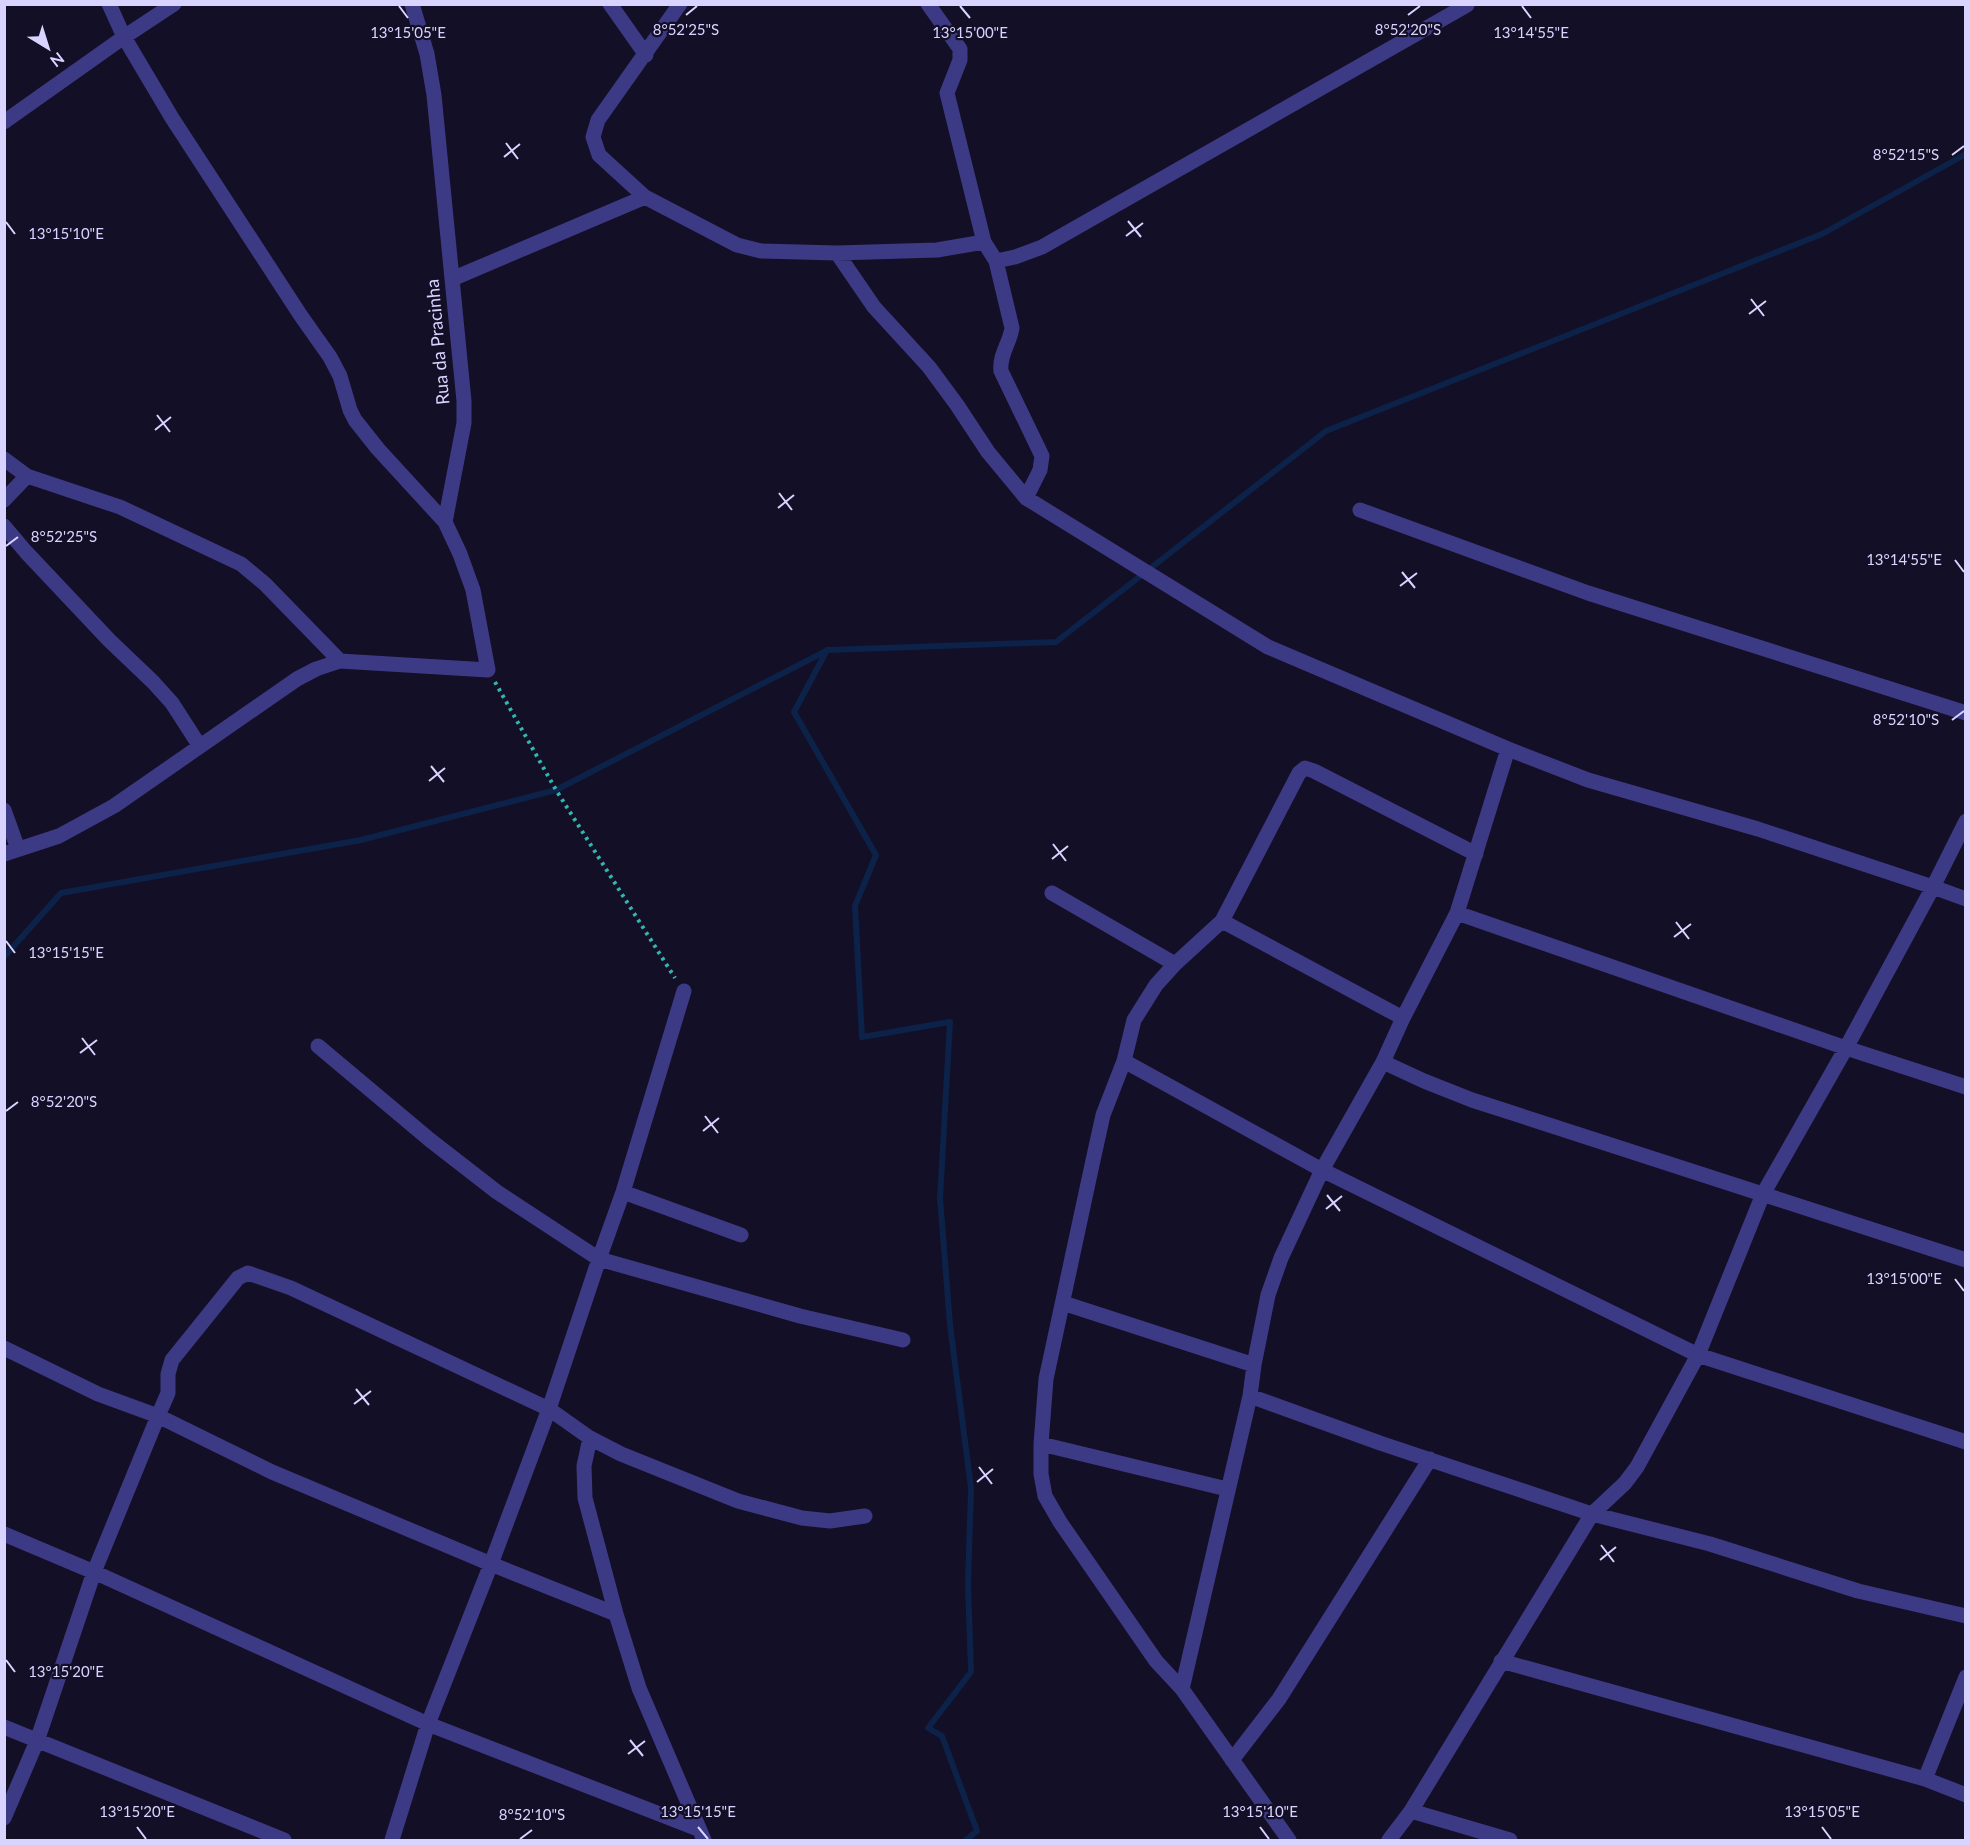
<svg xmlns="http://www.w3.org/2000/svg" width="1970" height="1845" font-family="Lato,sans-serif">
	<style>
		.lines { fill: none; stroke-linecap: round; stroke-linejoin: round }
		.stream { stroke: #0c2248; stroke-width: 6 }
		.path { stroke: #2fb8b0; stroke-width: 4; stroke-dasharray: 3 4.5; stroke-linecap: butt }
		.minor { stroke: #3d3a85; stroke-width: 15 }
		.ticks { fill: none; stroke: #d9d4ff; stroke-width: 2 }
		.labels { text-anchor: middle; stroke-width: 4.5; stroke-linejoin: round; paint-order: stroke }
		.street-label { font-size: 18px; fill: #d9d4ff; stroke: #130f26 }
		.ticks-label { font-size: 15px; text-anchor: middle; fill: #d9d4ff; stroke: #130f26; stroke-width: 4.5; stroke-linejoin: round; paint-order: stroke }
	</style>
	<rect width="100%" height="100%" fill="#130f26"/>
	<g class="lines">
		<path class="stream" d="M827,650l-33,62 82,143 -21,51 7,131 88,-15 -10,176 10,127 21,163 -3,96 3,88 -43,56 14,8 35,95 -11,9
			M4,957l57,-64 300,-53 195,-50 272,-140 228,-8 270,-211 496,-197 144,-80"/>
		<path class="path" d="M495,682l61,108 119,188"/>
		<path class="minor" d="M109,4l15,33 48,81 129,198 29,41 10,19 10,34 5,10 23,29 67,73
			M610,4l36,51
			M680,4l-82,116 -5,17 6,18 46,42 92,48 24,6 76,2 37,54 55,60 28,38 31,47 38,46 242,149 240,102 80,31 170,49 175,58 33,12
			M928,4l32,45v11l-13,33 37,149
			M4,122l120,-85 50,-33
			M837,253l100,-3 47,-8 12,19 19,-4 27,-10 425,-242
			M996,261l16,67c-2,15 -13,27 -11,43l41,85 -2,14 -14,28
			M452,279l193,-82
			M4,459l23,17 93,31 121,57 24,20 75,77 148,9 -15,-80 -13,-36 -15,-32 19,-99v-22l-30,-306 -7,-41 -15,-50
			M4,500l23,-24
			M1360,510l228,83 378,120
			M4,526l22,26 83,88 44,42 19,21 27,42
			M4,810l14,39
			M4,854l55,-18 55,-30 183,-127 19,-10 24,-8
			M1052,893l123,71
			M1457,913l389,135 120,39
			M1222,921l181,97
			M318,1046l112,94 67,52 102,67 201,57 103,24
			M1124,1061l198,109 376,185 268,87
			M1383,1062l41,19 48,19 494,160
			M623,1192l118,43
			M1063,1303l191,62
			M4,1348l94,46 60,22 114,56 219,92 125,50
			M1250,1396l130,47 212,71 118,30 148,47 108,25
			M590,1438l-6,28 1,32 31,116 23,74 65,152
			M1041,1444l186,45
			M4,1534l90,38 334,152 270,105
			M1501,1661l424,118 41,16
			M1182,1689l68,-293 4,-31 14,-70 13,-37 41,-88 61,-108 20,-44 54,-105 51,-164
			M4,1727l280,113
			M1232,1760l47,-61 151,-240
			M1925,1779l41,-102
			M1411,1811l99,29
			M4,1818l33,-77 57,-169 64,-156 10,-23v-19l4,-14 66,-82 10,-5 43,15 258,121 41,29 31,16 117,47 64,17 28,3 35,-5
			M392,1840l36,-116 63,-160 58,-155 50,-150 24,-67 61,-201
			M1289,1840l-107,-151 -26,-28 -96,-139 -15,-26 -4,-22v-30l5,-65 46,-214 11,-50 21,-54 10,-41 22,-35 19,-21 47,-43 77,-148 6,-5 9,3 162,83
			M1389,1840l22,-29 181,-297 33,-31 12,-16 61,-112 65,-161 83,-146 87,-161 33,-66"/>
	</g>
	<path class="ticks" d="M399,6l9,12M960,6l10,12M1522,6l9,12M686,15l11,-9M1408,15l12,-9M506,143l12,16M1952,155l12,-9M504,157l16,-13M1128,221l13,16M6,222l9,12M1126,236l17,-13M1751,299l13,17M1749,314l17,-13M157,415l13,17M155,430l16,-13M779,493l13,17M778,508l16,-13M6,546l12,-9M1955,560l9,12M1402,572l13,16M1400,586l17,-13M1952,720l12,-9M431,766l13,16M429,781l16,-13M1053,844l13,17M1052,859l16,-13M1676,922l13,17M1674,937l17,-13M6,941l9,12M82,1038l13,17M80,1053l17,-13M6,1111l12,-9M705,1116l13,17M703,1131l16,-13M1327,1195l13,16M1326,1209l16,-13M1955,1279l9,12M356,1389l13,16M354,1404l17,-13M979,1467l13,17M977,1482l16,-13M1601,1545l13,17M1600,1560l16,-13M6,1660l9,12M630,1740l13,16M628,1754l17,-13M137,1827l9,12M698,1827l10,12M1260,1827l9,12M1822,1827l9,12M520,1839l12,-9"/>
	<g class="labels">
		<g class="street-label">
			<text transform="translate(438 342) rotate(-95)" y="6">Rua da Pracinha</text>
		</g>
	</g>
	<g class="ticks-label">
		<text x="686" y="35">8°52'25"S</text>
		<text x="1408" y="35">8°52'20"S</text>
		<text x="408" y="38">13°15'05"E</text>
		<text x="970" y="38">13°15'00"E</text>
		<text x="1531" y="38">13°14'55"E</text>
		<text x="1906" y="160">8°52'15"S</text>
		<text x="66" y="239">13°15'10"E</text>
		<text x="64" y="542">8°52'25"S</text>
		<text x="1904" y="565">13°14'55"E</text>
		<text x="1906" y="725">8°52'10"S</text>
		<text x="66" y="958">13°15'15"E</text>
		<text x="64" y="1107">8°52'20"S</text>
		<text x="1904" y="1284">13°15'00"E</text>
		<text x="66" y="1677">13°15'20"E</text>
		<text x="137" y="1817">13°15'20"E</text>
		<text x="698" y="1817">13°15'15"E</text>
		<text x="1260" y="1817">13°15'10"E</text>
		<text x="1822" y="1817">13°15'05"E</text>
		<text x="532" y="1820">8°52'10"S</text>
	</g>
	<rect width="1970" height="1845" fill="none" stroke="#d9d4ff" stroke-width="12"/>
	<g transform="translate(48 48) rotate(142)" stroke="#130f26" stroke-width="4.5" paint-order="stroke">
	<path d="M0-4.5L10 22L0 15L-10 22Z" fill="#d9d4ff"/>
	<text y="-9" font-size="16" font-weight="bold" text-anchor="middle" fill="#d9d4ff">N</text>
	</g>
</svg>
